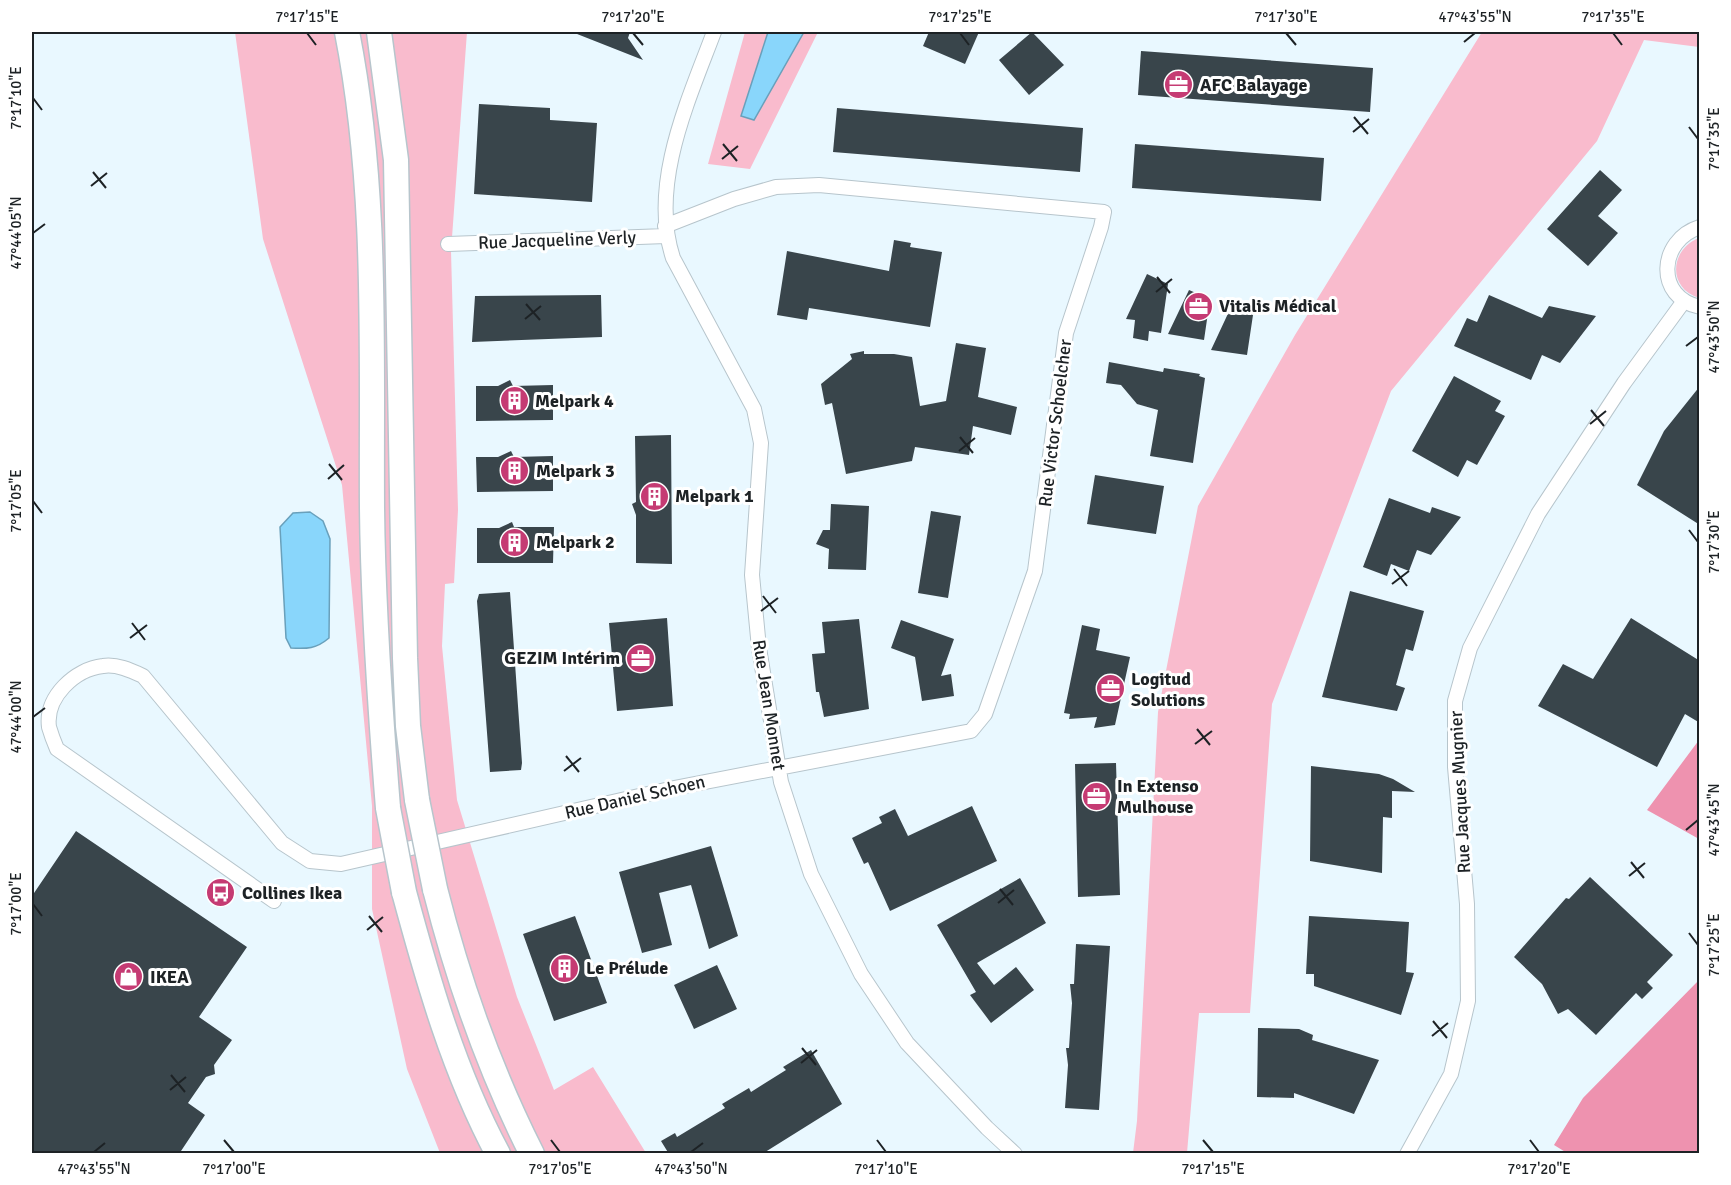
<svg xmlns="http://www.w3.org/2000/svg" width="1731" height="1185" font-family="Signika,sans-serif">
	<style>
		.green { fill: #f9bbcd }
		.forest { fill: #ee92af }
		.water { fill: #89d6fb; stroke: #69a0bb; stroke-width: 1.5 }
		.building { fill: #39454b }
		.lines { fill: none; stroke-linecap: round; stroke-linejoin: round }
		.minor-casing { stroke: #b7c5cc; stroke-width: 16 }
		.trunk-casing { stroke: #b7c5cc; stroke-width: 27 }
		.minor { stroke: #fff; stroke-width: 14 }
		.trunk { stroke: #fff; stroke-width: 24 }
		.trunk-bridge-casing { stroke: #b7c5cc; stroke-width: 27; stroke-linecap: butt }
		.trunk-bridge { stroke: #fff; stroke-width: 24 }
		.ticks { fill: none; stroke: #1d2225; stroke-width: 2 }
		.labels { text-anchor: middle; stroke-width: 6; stroke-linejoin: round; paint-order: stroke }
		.poi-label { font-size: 18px; font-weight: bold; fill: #1d2225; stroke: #fff; text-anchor: start }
		.street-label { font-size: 18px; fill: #1d2225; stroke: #fff }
		.neatline { fill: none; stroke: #1d2225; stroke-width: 2 }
		.ticks-label { font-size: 15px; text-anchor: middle; fill: #1d2225 }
	</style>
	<rect width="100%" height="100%" fill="#e9f8ff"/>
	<path class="green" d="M235,32h232l-16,219 7,259 -4,73 -9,1 -3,62 15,154 60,197 37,93 39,-23 53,86h-206l-33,-84 -35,-160v-103l-30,-321 -79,-246z
		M745,32h73l-68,137 -42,-5z
		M1482,32h217v15l-55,-7 -47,101 -206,250 -119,313 -22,309h-51l-12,140h-54l4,-32 21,-409 40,-206 97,-171z
		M1699,238h1l-1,60c-32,-10 -29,-49 0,-60z"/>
	<path class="forest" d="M1699,740v99l-52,-29z
		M1699,980v173h-132l-13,-8 29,-47z"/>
	<path class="water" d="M768,32h36l-50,88 -13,-4z
		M310,512l13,9 7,18 -1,99c-13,11 -22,11 -38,10l-5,-10 -6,-111 13,-14z"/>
	<path class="building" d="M572,32h58l-2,6 15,22z
		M929,32h50l-14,32 -42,-18z
		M1032,32l32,33 -35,30 -30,-35z
		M1141,51l232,17 -3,44 -232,-17z
		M479,104l71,4v12l47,3 -5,79 -118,-8z
		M837,108l246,20 -3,44 -247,-20z
		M1135,144l189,14 -3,43 -189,-13z
		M1600,170l22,20 -24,26 20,17 -30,33 -41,-37z
		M894,240l17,3 -1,4 32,5 -12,75 -121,-19 -2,12 -30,-5 10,-64 102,20z
		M1147,274l21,10 -7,49 -12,-2 -1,10 -15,-3 2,-18 -9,-1z
		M1189,290l21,9 -6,41 -36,-6z
		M601,295l1,42 -130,5 3,-46z
		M1489,295l53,23 7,-12 47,10 -36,47 -18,-8 -11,25 -77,-34 13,-28 10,4z
		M1232,305l21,10 -6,40 -36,-5z
		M956,343l30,5 -8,49 39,10 -6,28 -38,-9 -4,29 -54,-8 -3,14 -66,13 -14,-71 -7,2 -4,-21 31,-25 -2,-5 14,-3v3h30l18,3 8,49 26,-5z
		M1109,362l54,10 1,-4 36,6 -1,2 6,2 -12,85 -43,-7 8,-46 -21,-6 -16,-19 -15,-2z
		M1454,376l47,25 -6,10 10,5 -28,49 -10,-5 -9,17 -46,-26z
		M510,380l3,6 40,-1v35l-77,1v-35h22z
		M1700,386v139l-63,-40 27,-54z
		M671,435l1,129 -36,-1v-48l-4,-11 4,-2 -1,-66z
		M511,451l3,6 39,-1v35l-76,1 -1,-35h22z
		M1095,475l69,11 -8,48 -69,-10z
		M1389,498l41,15 2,-6 29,10 -30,38 -14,-5 -8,21 -18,-7 -4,12 -24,-9z
		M831,504l38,2 -3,64 -38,-1 1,-20 -13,-5 7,-14h7z
		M931,511l30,5 -13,82 -30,-5z
		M512,522l2,5h40l-1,36h-76v-35h22z
		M1350,591l74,20 -11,40 -7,-2 -10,36 9,3 -8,23 -75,-14z
		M510,592l12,171 -1,7 -31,2 -13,-171 2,-7z
		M667,618l6,88 -56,5 -8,-88z
		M1631,618l69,43v62l-15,-9 -28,53 -119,-61 25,-42 30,15z
		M859,619l10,90 -45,8 -5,-25h-3l-4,-38 13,-1 -3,-31z
		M901,620l53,19 -13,37 10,-2 3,22 -32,5 -7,-44 -24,-9z
		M1082,625l18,4 -4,21 34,7 -15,68 -21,3 3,-11 -28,2 1,-5 -6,-1z
		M1116,763l4,132 -42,2 -3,-133z
		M1311,766l68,8 14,5 22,13 -23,-1v27l-9,-1 -1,56 -72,-12z
		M972,806l25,55 -107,50 -22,-49 -4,2 -12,-26 30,-15 -3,-6 16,-8 13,27z
		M76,831l171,116 -48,70 33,23 -18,25 1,9 -9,3 -18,26 17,12 -26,39h-147v-258z
		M711,846l27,90 -29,13 -18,-64 -32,8 13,52 -30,8 -23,-81z
		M1590,877l83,78 -26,27 6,6 -11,11 -6,-6 -40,42 -28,-26 -10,5 -16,-30 -28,-27 52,-59 3,1z
		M1020,878l26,45 -69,40 17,22 22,-18 18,23 -43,33 -21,-28 6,-3 -39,-67z
		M575,916l32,87 -53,18 -31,-87z
		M1309,916l100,6 -3,50 8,1 -13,42 -87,-29v-12h-8z
		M1076,944l34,2 -11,164 -34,-2 3,-43 -2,-17h3l3,-45 -2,-19h4z
		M717,965l20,44 -43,20 -20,-44z
		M1258,1028l41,1 14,6 -1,5 67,20 -25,54 -60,-21v5l-37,-1z
		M811,1050l31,54 -80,50h-93l-8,-13 14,-8 2,4 48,-29 -3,-4 27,-16 2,4 35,-22 -3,-3z"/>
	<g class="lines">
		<defs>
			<path id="minor" d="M714,32c-26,69 -65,153 -41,226l81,151 7,34 -9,132 7,73 22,134 30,92 50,100 46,69 80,85 28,26
				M1700,227c-42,13 -45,71 0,80
				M448,244l218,-8
				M274,901l-217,-152c-3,-7 -6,-15 -8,-22 -4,-30 26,-58 54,-61 14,-2 27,4 40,10l139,167 28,18 31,3 333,-76 297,-57 14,-17 50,-143 31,-238 35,-106 3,-15 -285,-27 -43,2 -42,12 -69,27
				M1407,1154l44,-80 17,-73 -1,-97 -12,-137v-66l15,-53 68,-134 86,-131 60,-82"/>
			<path id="trunk" d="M347,32c31,157 24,317 25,476 1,100 8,200 16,300
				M379,32l17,128 9,498 3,68 9,74
				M435,889c23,91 54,180 97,265
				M404,892c24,89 50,180 94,262"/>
		</defs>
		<use href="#minor" class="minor-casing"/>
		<use href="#trunk" class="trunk-casing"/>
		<use href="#minor" class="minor"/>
		<use href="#trunk" class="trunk"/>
		<defs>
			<path id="trunk-bridge" d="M417,800l18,89
				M388,808l16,84"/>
		</defs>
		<use href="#trunk-bridge" class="trunk-bridge-casing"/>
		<use href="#trunk-bridge" class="trunk-bridge"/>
	</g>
	<path class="ticks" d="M307,33l9,12M633,33l10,12M960,33l9,12M1286,33l10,12M1613,33l9,12M1464,42l11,-9M33,98l9,12M1354,117l14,17M1689,127l9,12M1353,132l16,-13M723,144l14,17M722,159l16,-13M93,172l13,16M91,186l16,-13M33,233l12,-9M1157,277l13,16M1156,292l16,-13M526,304l14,16M525,319l16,-13M1686,346l12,-9M1591,410l13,16M1590,424l16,-13M960,437l13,16M959,451l16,-13M329,464l13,16M328,479l16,-14M33,501l9,12M1689,530l9,12M1394,569l13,17M1392,584l17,-13M763,596l13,17M761,611l17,-13M132,623l13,17M130,638l17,-13M33,717l12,-9M1197,729l13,16M1195,744l17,-13M566,756l13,16M564,771l17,-13M1686,830l12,-10M1631,862l13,16M1629,876l16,-13M1000,889l13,16M998,903l16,-13M33,904l9,12M369,916l13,16M367,930l16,-13M1689,933l9,12M1433,1021l14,17M1432,1036l16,-13M802,1048l14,17M801,1063l16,-13M171,1075l14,17M170,1090l16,-13M224,1140l10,12M551,1140l9,12M877,1140l9,12M1203,1140l10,12M1530,1140l9,12M94,1152l11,-9M691,1152l12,-9"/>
	<defs>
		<symbol id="office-disc" viewBox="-11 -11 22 22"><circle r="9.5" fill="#c53b73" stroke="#fff"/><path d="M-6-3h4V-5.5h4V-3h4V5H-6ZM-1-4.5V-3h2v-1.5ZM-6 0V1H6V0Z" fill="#fff"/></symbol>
		<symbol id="building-disc" viewBox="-11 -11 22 22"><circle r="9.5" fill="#c53b73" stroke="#fff"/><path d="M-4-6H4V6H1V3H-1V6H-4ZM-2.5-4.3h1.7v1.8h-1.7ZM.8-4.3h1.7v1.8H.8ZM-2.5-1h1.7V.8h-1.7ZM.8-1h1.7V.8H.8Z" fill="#fff"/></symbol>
		<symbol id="bus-disc" viewBox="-11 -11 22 22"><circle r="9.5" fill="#c53b73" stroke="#fff"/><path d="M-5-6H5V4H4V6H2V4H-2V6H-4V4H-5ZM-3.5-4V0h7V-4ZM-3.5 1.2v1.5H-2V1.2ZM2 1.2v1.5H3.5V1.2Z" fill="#fff"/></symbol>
		<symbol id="shop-disc" viewBox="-11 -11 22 22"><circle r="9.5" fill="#c53b73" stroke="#fff"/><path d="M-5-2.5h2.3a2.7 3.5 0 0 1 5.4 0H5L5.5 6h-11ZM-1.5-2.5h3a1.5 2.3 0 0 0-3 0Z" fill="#fff"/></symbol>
	</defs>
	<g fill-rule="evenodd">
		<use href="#office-disc" x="1162" y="68" width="33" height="33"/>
		<use href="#office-disc" x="1182" y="290" width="33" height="33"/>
		<use href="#building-disc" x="498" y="384" width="33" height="33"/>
		<use href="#building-disc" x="498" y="454" width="33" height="33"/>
		<use href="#building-disc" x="638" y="480" width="33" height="33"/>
		<use href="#building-disc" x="498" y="526" width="33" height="33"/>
		<use href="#office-disc" x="624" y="642" width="33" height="33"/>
		<use href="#office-disc" x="1094" y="672" width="33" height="33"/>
		<use href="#office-disc" x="1080" y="780" width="33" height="33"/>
		<use href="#bus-disc" x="204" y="876" width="33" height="33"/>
		<use href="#building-disc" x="548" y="952" width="33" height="33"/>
		<use href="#shop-disc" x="112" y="960" width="33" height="33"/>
	</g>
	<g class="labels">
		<g class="poi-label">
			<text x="1200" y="91">AFC Balayage</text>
			<text x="1219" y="312">Vitalis Médical</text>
			<text x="535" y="407">Melpark 4</text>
			<text x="536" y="477">Melpark 3</text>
			<text x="675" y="502">Melpark 1</text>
			<text x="536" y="548">Melpark 2</text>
			<text x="620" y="664" text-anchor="end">GEZIM Intérim</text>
			<text x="1131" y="685">Logitud<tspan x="1131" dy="21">Solutions</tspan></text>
			<text x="1117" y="792">In Extenso<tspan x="1117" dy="21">Mulhouse</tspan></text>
			<text x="242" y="899">Collines Ikea</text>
			<text x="586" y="974">Le Prélude</text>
			<text x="150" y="983">IKEA</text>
		</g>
		<g class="street-label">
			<text transform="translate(557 240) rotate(-2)" y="6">Rue Jacqueline Verly</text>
			<text transform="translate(1055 423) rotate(-83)" y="6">Rue Victor Schoelcher</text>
			<text transform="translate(769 705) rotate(81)" y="6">Rue Jean Monnet</text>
			<text transform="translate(1460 792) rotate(-93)" y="6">Rue Jacques Mugnier</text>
			<text transform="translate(635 797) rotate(-13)" y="6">Rue Daniel Schoen</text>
		</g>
	</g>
	<rect width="1731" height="1185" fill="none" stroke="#ffffff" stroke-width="66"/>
	<rect x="33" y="33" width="1665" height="1119" class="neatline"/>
	<g class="ticks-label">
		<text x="307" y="22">7°17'15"E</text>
		<text x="633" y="22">7°17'20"E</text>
		<text x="960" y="22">7°17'25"E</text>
		<text x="1286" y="22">7°17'30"E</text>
		<text x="1475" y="22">47°43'55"N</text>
		<text x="1613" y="22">7°17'35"E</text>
		<text transform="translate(16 98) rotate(-90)" y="5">7°17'10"E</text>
		<text transform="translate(1714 139) rotate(-90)" y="5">7°17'35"E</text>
		<text transform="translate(16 233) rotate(-90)" y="5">47°44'05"N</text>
		<text transform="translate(1714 337) rotate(-90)" y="5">47°43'50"N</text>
		<text transform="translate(16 501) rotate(-90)" y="5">7°17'05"E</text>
		<text transform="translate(1714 542) rotate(-90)" y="5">7°17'30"E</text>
		<text transform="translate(16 717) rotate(-90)" y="5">47°44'00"N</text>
		<text transform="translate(1714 820) rotate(-90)" y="5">47°43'45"N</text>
		<text transform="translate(16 904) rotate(-90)" y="5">7°17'00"E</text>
		<text transform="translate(1714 945) rotate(-90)" y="5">7°17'25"E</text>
		<text x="94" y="1174">47°43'55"N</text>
		<text x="234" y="1174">7°17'00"E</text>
		<text x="560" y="1174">7°17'05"E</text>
		<text x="691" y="1174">47°43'50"N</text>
		<text x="886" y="1174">7°17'10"E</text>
		<text x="1213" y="1174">7°17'15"E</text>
		<text x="1539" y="1174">7°17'20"E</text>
	</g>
</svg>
